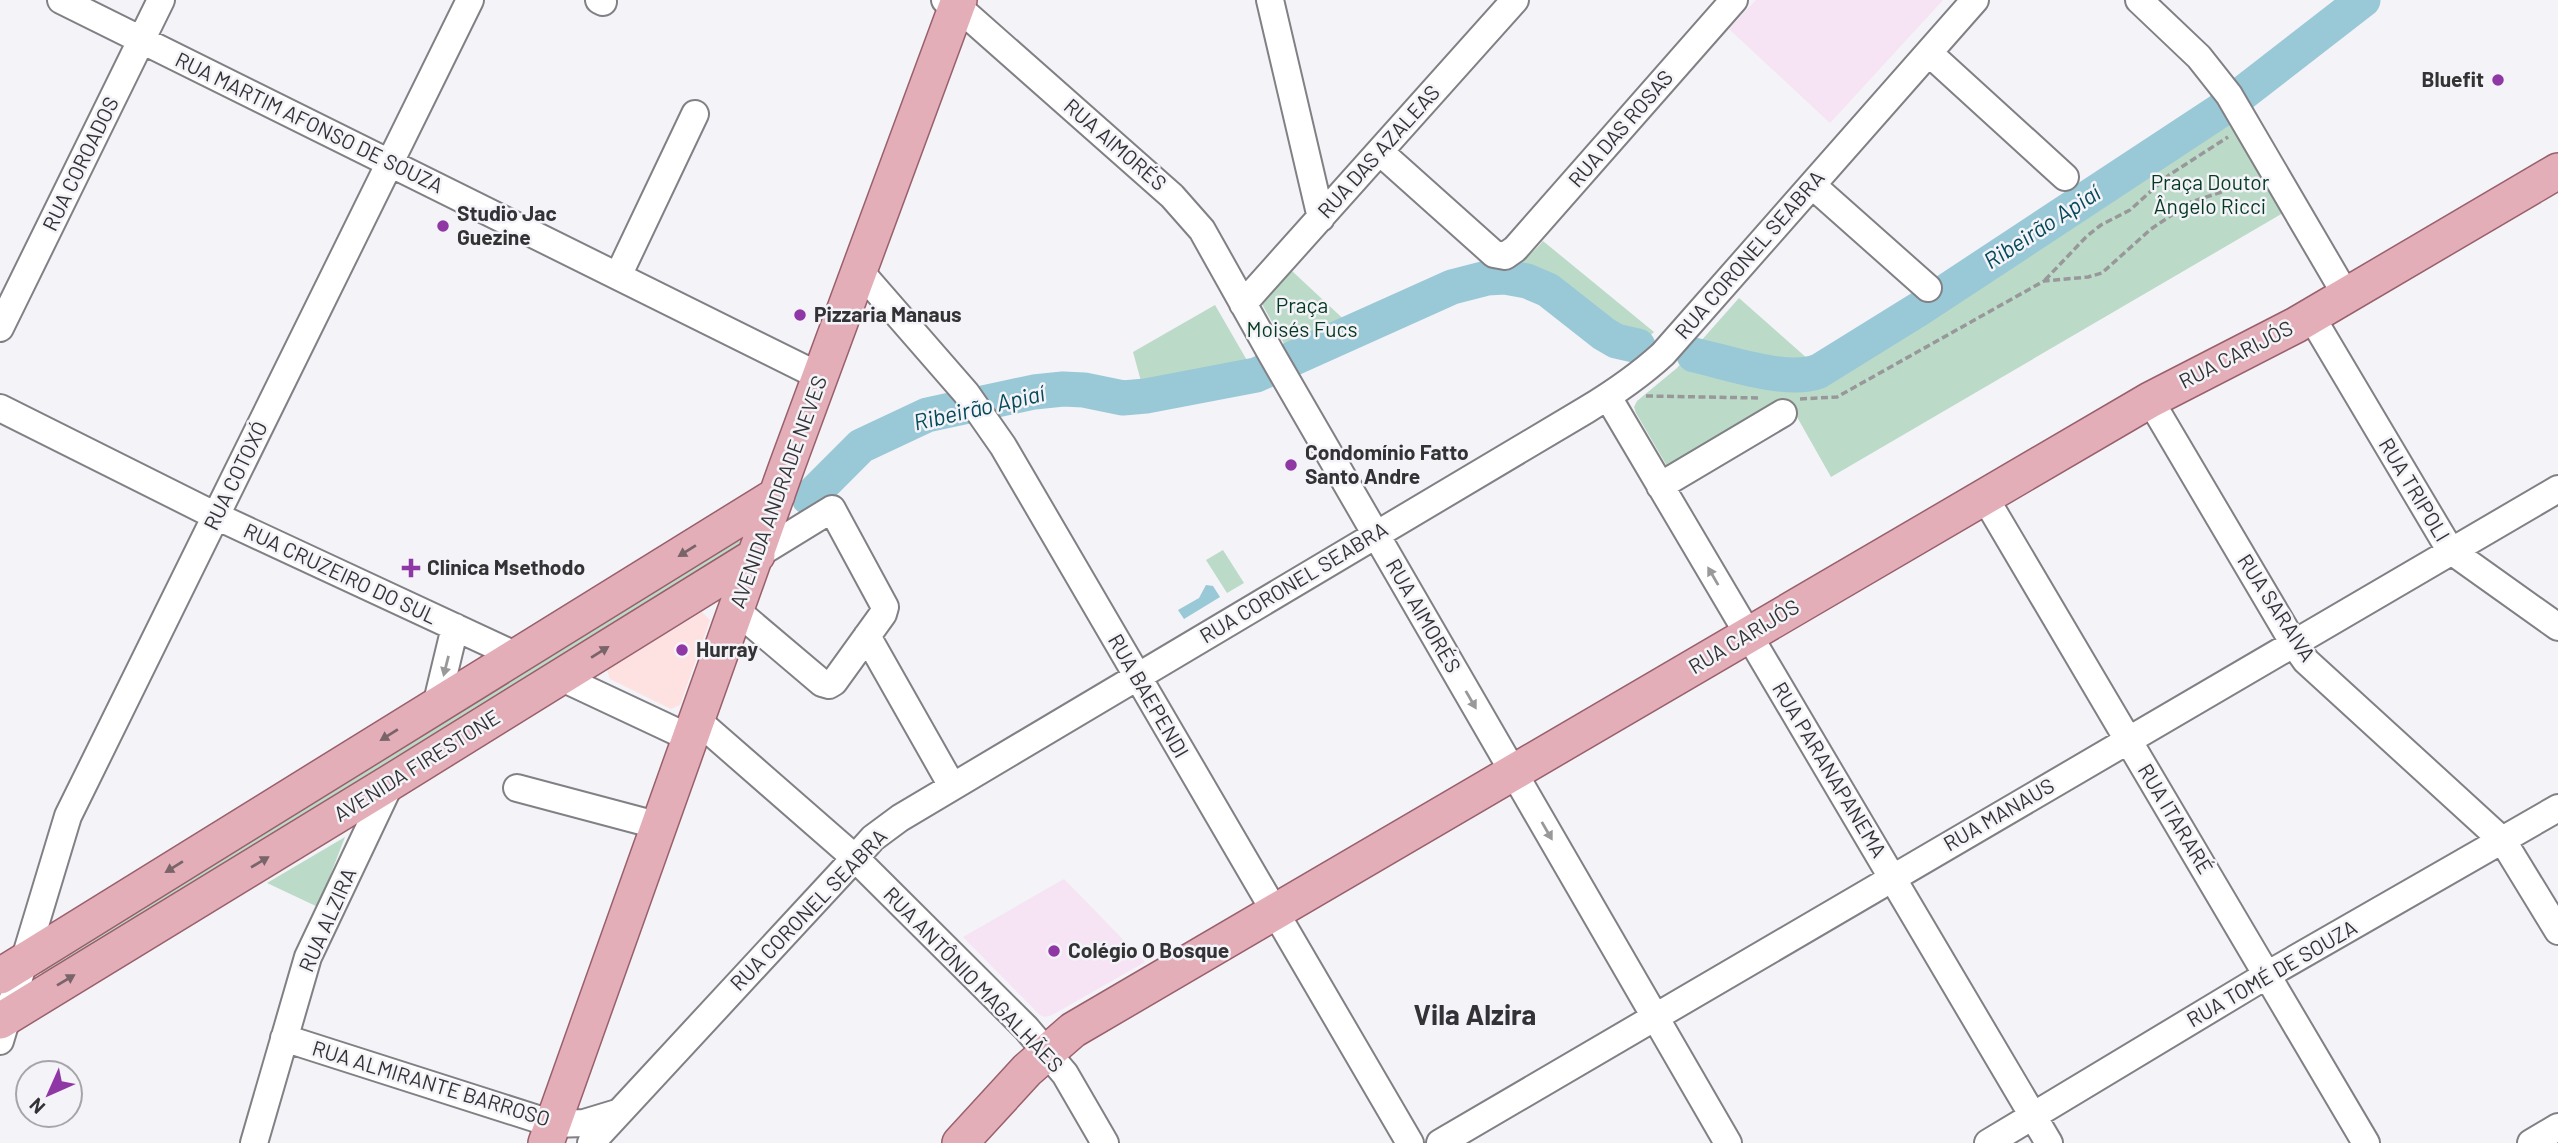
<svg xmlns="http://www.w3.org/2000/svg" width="2558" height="1143" font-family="Barlow,sans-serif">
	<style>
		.commercial { fill: #fde2e1 }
		.education { fill: #f6e3f4 }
		.green { fill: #bcdac8 }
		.water { fill: #99c8d7 }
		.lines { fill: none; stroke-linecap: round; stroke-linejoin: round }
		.river { stroke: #99c8d7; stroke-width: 35 }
		.minor-casing { stroke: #808085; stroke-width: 30 }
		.major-casing { stroke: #99606c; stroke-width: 38 }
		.path { stroke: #98989b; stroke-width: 3.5; stroke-dasharray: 7 3.5; stroke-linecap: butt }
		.minor { stroke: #fff; stroke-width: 26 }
		.major { stroke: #e3aeb8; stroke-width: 35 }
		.oneway { fill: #796469 }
		.oneway2 { fill: #99999a }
		.poi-dot { fill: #8f38a5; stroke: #f3f3f8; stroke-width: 2.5 }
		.labels { text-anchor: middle; stroke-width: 5; stroke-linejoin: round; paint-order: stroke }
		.poi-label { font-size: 21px; font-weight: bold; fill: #333335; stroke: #f3f3f8; text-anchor: start }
		.street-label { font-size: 21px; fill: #333335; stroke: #f3f3f8 }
		.park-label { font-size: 21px; fill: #053922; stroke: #f3f3f8 }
		.water-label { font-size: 23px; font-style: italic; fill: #054a5a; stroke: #f3f3f8 }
		.district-label { font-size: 28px; font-weight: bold; fill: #333335; stroke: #f3f3f8 }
	</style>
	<rect width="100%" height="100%" fill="#f3f3f8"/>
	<path class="commercial" d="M702,612l8,8 -30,85 -9,4 -61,-30 -3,-9z"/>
	<path class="education" d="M1756,0h187l-113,123 -101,-94z
		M1064,879l81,83 -93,53 -7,2 -5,-2 -77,-78z"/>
	<path class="green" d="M2229,122l54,91 -452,264 -34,-60 -13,-11 -113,67 -35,-60 -2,-6 3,-6 40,-33 62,-70 78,69 -18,12 13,4z
		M1543,241l111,91 -25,23 -77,-67 -70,-22c29,3 42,-3 61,-25z
		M1292,271l60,56 -61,29 -29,-52z
		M1215,305l37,64 -108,23 -11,-40z
		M738,539l4,6 -698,431 -4,-5z
		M1223,550l21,33 -17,10 -21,-33z
		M345,837l-27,70 -51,-24z"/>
	<path class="water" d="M1206,585l7,1 7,11 -36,22 -6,-9 21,-12z"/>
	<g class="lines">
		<path class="river" d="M1694,355c33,7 94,29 125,16l100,-62 302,-199 142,-110
			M809,498l52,-52 66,-31 107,-23 29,-3 21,1 39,8 23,-2 110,-21 196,-88 35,-9 18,-1 22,4 21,9 56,44 12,7 22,5"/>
		<defs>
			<path id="minor" d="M61,0l758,376
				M599,0l4,2
				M945,0l12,6 215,190 30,34 70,125 456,788
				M1270,0l51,218
				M2139,0l60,57 30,38 117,200
				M1929,53l136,124
				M1380,152l114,102 11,2 10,-7 219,-249
				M1812,185l116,103
				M858,269l108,124 37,53 407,697
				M618,276l77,-162
				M1243,304l272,-304
				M2311,316l139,234 108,77
				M0,328l161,-328
				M1608,397l441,746
				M2150,400l144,244 12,17 197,180 55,90
				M0,408l216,108 301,140
				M1660,486l123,-73
				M1984,496l382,647
				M737,611l85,72 7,2 5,-3 49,-68 2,-7 -53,-98 -75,46
				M867,636l85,150
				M560,677l130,61
				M436,706l19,-79
				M697,720l158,138 171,170 39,46 40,69
				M517,788l143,38
				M284,1038l269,86 31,-1 33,-10
				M0,1041l68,-225 402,-816
				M254,1143l54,-186 83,-175
				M591,1143l264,-285 18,-20 27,-20 686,-408c28,-17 53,-34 77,-56l312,-354
				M1440,1143l1118,-654
				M1988,1143l279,-168 291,-167
				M2531,1143l27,-16"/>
			<path id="major" d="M0,976l777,-481
				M0,1021l391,-239 366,-227
				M546,1143l241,-677 172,-466
				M960,1143l67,-73 46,-40 1077,-630 146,-75 262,-154"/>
		</defs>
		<use href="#minor" class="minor-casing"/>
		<use href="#major" class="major-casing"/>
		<path class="path" d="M2045,280l42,-44 14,-11 29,-15 39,-35 59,-38
			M1646,396l115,2
			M1800,399l37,-2 207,-116 44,-4 14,-4 49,-44 40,-27 43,-14 21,-2"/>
		<use href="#minor" class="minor"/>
		<use href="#major" class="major"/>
	</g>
	<defs><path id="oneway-solid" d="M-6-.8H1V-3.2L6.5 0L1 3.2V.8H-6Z" transform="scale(1.75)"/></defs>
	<g class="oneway">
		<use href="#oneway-solid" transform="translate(687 551) rotate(148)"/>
		<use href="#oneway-solid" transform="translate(600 652) rotate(-32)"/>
		<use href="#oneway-solid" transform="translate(389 735) rotate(148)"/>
		<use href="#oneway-solid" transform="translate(260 862) rotate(-31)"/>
		<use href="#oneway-solid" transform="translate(174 867) rotate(148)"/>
		<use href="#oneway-solid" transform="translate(66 980) rotate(-31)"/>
	</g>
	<g class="oneway2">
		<use href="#oneway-solid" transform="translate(1713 576) rotate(-120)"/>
		<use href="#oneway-solid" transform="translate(446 666) rotate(104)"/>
		<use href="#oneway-solid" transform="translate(1471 700) rotate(60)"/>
		<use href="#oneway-solid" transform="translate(1547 831) rotate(60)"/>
	</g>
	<g class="poi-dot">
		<circle cx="2498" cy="80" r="7"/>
		<circle cx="443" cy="226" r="7"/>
		<circle cx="800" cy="315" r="7"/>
		<circle cx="1291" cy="465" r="7"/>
		<path d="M407.5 557.5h7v7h7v7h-7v7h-7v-7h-7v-7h7z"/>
		<circle cx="682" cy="650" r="7"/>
		<circle cx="1054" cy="951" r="7"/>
	</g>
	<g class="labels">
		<g class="poi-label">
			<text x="2484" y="87" text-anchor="end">Bluefit</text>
			<text x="457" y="221">Studio Jac<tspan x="457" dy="24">Guezine</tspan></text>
			<text x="814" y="322">Pizzaria Manaus</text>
			<text x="1305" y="460">Condomínio Fatto<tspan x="1305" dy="24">Santo Andre</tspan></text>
			<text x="427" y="575">Clinica Msethodo</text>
			<text x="696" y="657">Hurray</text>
			<text x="1068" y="958">Colégio O Bosque</text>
		</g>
		<g class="street-label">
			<text transform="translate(309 123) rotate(26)" y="7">RUA MARTIM AFONSO DE SOUZA</text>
			<text transform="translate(1621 129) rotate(-49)" y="7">RUA DAS ROSAS</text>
			<text transform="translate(1115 145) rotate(41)" y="7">RUA AIMORÉS</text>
			<text transform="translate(1379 152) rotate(-48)" y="7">RUA DAS AZALEAS</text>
			<text transform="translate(81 164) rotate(-64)" y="7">RUA COROADOS</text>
			<text transform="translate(1750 255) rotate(-49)" y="7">RUA CORONEL SEABRA</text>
			<text transform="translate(2236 355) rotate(-27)" y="7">RUA CARIJÓS</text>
			<text transform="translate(236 476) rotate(-64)" y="7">RUA COTOXÓ</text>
			<text transform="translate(2414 490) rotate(59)" y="7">RUA TRIPOLI</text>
			<text transform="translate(779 492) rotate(-70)" y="7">AVENIDA ANDRADE NEVES</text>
			<text transform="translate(340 574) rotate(25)" y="7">RUA CRUZEIRO DO SUL</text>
			<text transform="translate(1294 583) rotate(-31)" y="7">RUA CORONEL SEABRA</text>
			<text transform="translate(2276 608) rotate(57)" y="7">RUA SARAIVA</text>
			<text transform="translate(1423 616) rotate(60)" y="7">RUA AIMORÉS</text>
			<text transform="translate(1744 637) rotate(-31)" y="7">RUA CARIJÓS</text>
			<text transform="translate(1148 696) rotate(60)" y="7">RUA BAEPENDI</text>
			<text transform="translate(417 766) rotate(-32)" y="7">AVENIDA FIRESTONE</text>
			<text transform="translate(1829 770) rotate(59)" y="7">RUA PARANAPANEMA</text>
			<text transform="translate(1999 815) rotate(-30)" y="7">RUA MANAUS</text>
			<text transform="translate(2175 819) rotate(59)" y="7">RUA ITARARÉ</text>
			<text transform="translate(809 910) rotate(-46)" y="7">RUA CORONEL SEABRA</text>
			<text transform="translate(328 920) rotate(-66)" y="7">RUA ALZIRA</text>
			<text transform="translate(2272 974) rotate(-30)" y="7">RUA TOMÉ DE SOUZA</text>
			<text transform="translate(973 980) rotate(46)" y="7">RUA ANTÔNIO MAGALHÃES</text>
			<text transform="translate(431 1084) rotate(17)" y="7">RUA ALMIRANTE BARROSO</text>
		</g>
		<g class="park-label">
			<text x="2210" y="190">Praça Doutor<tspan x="2210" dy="24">Ângelo Ricci</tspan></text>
			<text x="1302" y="313">Praça<tspan x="1302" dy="24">Moisés Fucs</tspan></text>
		</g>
		<g class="water-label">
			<text transform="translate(2042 227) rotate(-33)" y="8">Ribeirão Apiaí</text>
			<text transform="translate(979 408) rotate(-13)" y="8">Ribeirão Apiaí</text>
		</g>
		<g class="district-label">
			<text x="1475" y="1025">Vila Alzira</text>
		</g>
	</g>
	<g transform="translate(49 1094) rotate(225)"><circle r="33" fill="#f3f3f8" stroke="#a6a6aa" stroke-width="2"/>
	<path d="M0-5L12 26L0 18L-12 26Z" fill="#8f38a5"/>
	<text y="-10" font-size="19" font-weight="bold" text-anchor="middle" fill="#333335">N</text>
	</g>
</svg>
